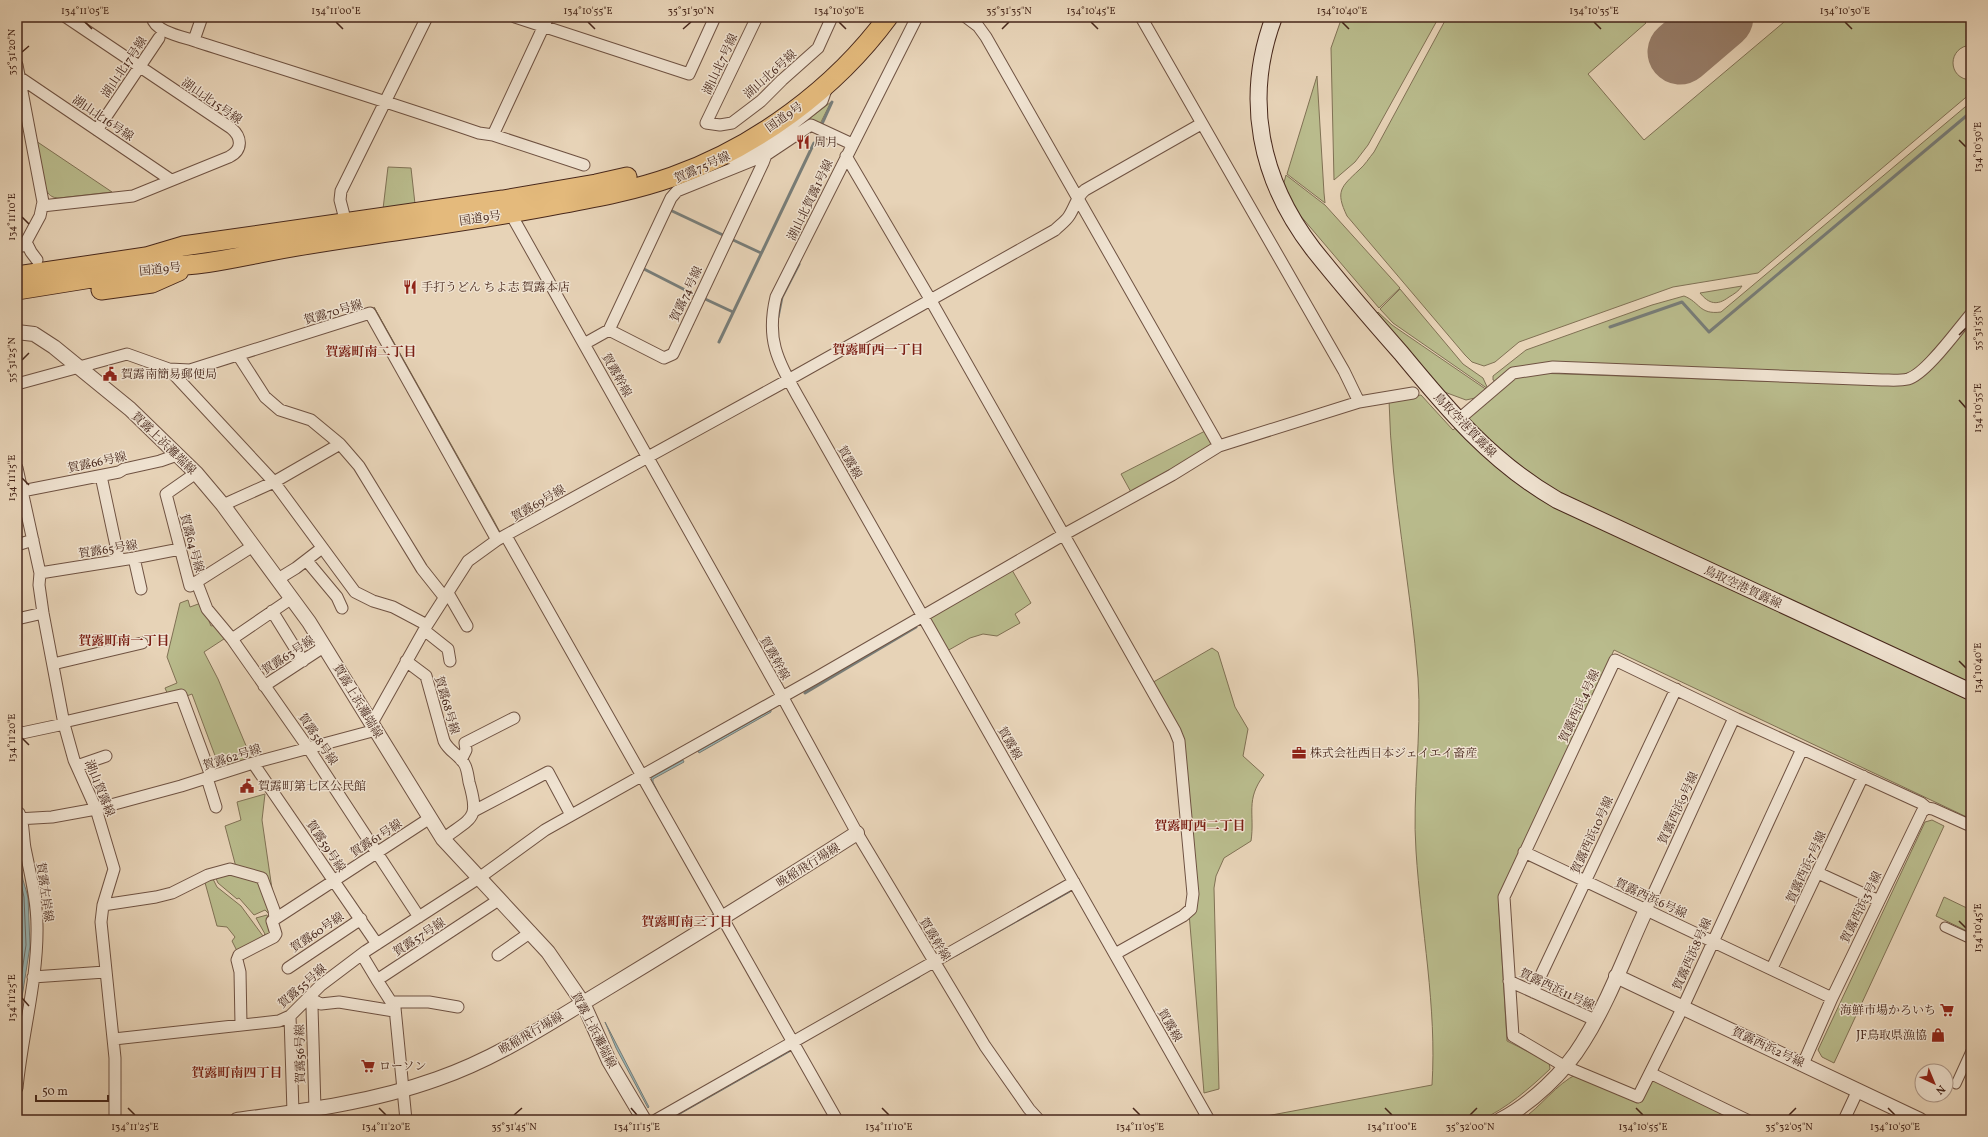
<svg xmlns="http://www.w3.org/2000/svg" width="1988" height="1137" font-family="Vollkorn,'Noto Serif JP',serif">
	<style>
		.green { fill: #b9bb8c; stroke: #807154 }
		.water { fill: #98b6b6; stroke: #787d78 }
		.lines { fill: none; stroke-linecap: round; stroke-linejoin: round }
		.shore { stroke: #706e68; stroke-width: 1 }
		.stream { stroke: #787d78; stroke-width: 3 }
		.runway { stroke: #977d69; stroke-width: 65 }
		.pedestrian-casing { stroke: #6f5242; stroke-width: 11 }
		.minor-casing { stroke: #6f5242; stroke-width: 13 }
		.tertiary-casing { stroke: #6f5242; stroke-width: 16 }
		.secondary-casing { stroke: #47271b; stroke-width: 18 }
		.trunk-casing { stroke: #47271b; stroke-width: 21 }
		.pedestrian { stroke: #efe2d0; stroke-width: 9 }
		.minor { stroke: #efe2d0; stroke-width: 11 }
		.tertiary { stroke: #efe2d0; stroke-width: 14 }
		.secondary { stroke: #efe2d0; stroke-width: 16 }
		.trunk { stroke: #e4ba7c; stroke-width: 19 }
		.ticks { fill: none; stroke: #47271b; stroke-width: 1.5 }
		.labels { text-anchor: middle; stroke-width: 3; stroke-linejoin: round; paint-order: stroke }
		.street-label { font-size: 12px; fill: #47271b; stroke: #efe2d0 }
		.poi-label { font-size: 12px; fill: #47271b; stroke: #efe2d0; text-anchor: start }
		.neighbourhood-label { font-size: 13px; font-weight: bold; fill: #7a1f14; stroke: #efe2d0 }
		.neatline { fill: none; stroke: #47271b; stroke-width: 1.5 }
		.ticks-label { font-size: 10px; text-anchor: middle; fill: #47271b }
	</style>
	<rect width="100%" height="100%" fill="#e7d3b7"/>
	<filter id="stains"><feTurbulence type="fractalNoise" baseFrequency=".005" numOctaves="4"/><feColorMatrix values="0 0 0 0 .2 0 0 0 0 .09 0 0 0 0 .02 0 0 0 .5 -.17"/></filter>
	<radialGradient id="worn" r=".72"><stop offset=".6" stop-color="#630" stop-opacity="0"/><stop offset="1" stop-color="#630" stop-opacity=".3"/></radialGradient>
	<path class="green" d="M1342,17h97l-71,128 -13,17 -21,18 -3,-132z
		M1447,17h194l5,6 -58,51 56,66 146,-123h181v28c-24,2 -24,34 0,35v13l-213,180 -85,14 -154,55 -24,20 -11,4 -12,-4 -7,-7 -118,-139c-12,-25 -6,-29 12,-46 6,-5 10,-12 15,-18z
		M1317,76l7,117 1,10 -38,-29z
		M831,102l-11,22 -11,-5z
		M1971,102v206l-52,58 -11,8 -15,2 -339,-12 -59,17 -2,-1v-4l33,-26 126,-45 32,-9c16,6 15,19 37,16z
		M36,141l76,51 -53,6c-4,0 -8,-1 -11,-5 -7,-9 -10,-40 -12,-52z
		M388,167l23,1 4,36 -32,5z
		M1286,175l39,30 75,83 -21,20 -86,-101 -10,-21z
		M1742,286c-3,5 -8,8 -13,11 -12,9 -20,7 -29,-4z
		M1400,289l63,75 20,14 5,11 -95,-66 -13,-14z
		M374,307l119,212 8,15 -1,1z
		M1378,312l14,13 95,65 -12,8 -9,2 -27,-10 -63,-76z
		M1971,320v499l-357,-169 -114,243 -1,16 8,132 42,21 1,7c-21,20 -43,39 -69,51h-236l187,-35c5,-78 -11,-156 -16,-234 -4,-57 6,-115 2,-173 -7,-93 -27,-184 -29,-278l32,-5 32,35 60,-53 24,-4 223,8 133,3 16,-3z
		M1207,430l5,13 -2,4 -78,47 -11,-20z
		M1012,570l19,33 -16,11 5,9 -23,13 -14,-2 -13,4 -23,13 -17,-30v-4z
		M188,600l2,7 11,-4 10,16 -2,2 2,5 4,-1 12,12 -23,15 14,27 34,81 -32,9 -28,-75 -8,3 -16,-2 -3,-7 12,-5 -10,-26 13,-54z
		M1212,648l6,4 17,55 13,22 -5,27 21,19c-19,25 -9,39 -13,66l-27,17 -8,18 -2,12 5,201 -15,4 -15,-180 -7,-153 -32,-76z
		M265,794l-3,26 10,69 -36,-22 -11,-41 16,-6 -4,-18z
		M1932,820l12,6 -110,237 -12,-6 -4,-7 107,-228z
		M221,872l38,8 11,30 -2,3 -3,-3 -11,5 -15,-17 -2,1 -19,-16 -4,-9z
		M211,875l6,12 24,19 22,30 2,-2 -9,-16 11,-3 6,17 -35,21 -6,-12 3,-4 -8,-10 -10,-1 -13,-47z
		M1944,897l27,13v23l-35,-17z
		M1577,1074l62,29 11,-23 8,-1 81,41h-218c20,-13 35,-36 56,-46z"/>
	<path class="water" d="M771,710v2l-72,41 -1,-2z
		M683,760l1,2 -31,17v3l5,10h-2l-6,-10 2,-5z
		M17,842l6,38 5,17 2,49 -13,83z
		M1069,890l1,2 -114,64 -1,-2z
		M919,975l1,2 -120,67z
		M605,1022l44,85 -1,1 -32,-60z
		M790,1050l1,1 -111,63 -16,6z"/>
	<g class="lines">
		<path class="shore" d="M17,866l7,31 2,48 -9,60
			M17,890c8,28 3,59 0,88"/>
		<path class="stream" d="M822,124l10,-22
			M670,210l53,25
			M731,239l30,14
			M642,268l53,27
			M703,298l30,14
			M778,317l4,-20 17,-33
			M1610,327l72,-25 27,30 262,-220
			M719,342l95,-199
			M805,693l111,-66"/>
		<path class="runway" d="M1680,52l41,-35"/>
		<defs>
			<path id="pedestrian" d="M1945,927l26,12
				M1956,1084l15,-33"/>
			<path id="minor" d="M152,17c3,16 33,20 46,25 94,30 188,59 281,91l14,2 91,30
				M515,17l174,57 26,-57
				M757,17l-51,106 14,2 12,-2 29,-22 21,-21 36,-32 14,-31
				M917,17l-141,280c-10,42 1,62 21,98l412,725
				M966,17l12,9 8,11 233,409
				M1141,17l203,354 15,31
				M194,40l8,-23
				M17,65l26,137 -3,14 -14,26 -9,2
				M19,77l152,103
				M97,130l62,-92
				M493,135l55,-118
				M846,156l84,143 245,432 4,10 14,153 -2,15 -8,7 -68,38
				M730,158l17,-4 31,-18 44,-35 5,-14
				M42,206l91,-10 96,-39c14,-7 13,-20 2,-29l-165,-111
				M508,209l274,487 75,137 128,213 44,63 10,11
				M346,223l-6,-23 1,-9 86,-174
				M22,246l4,-4 5,10 6,8
				M609,330l62,-132 6,-7 89,-36 45,-30 41,19
				M584,344l25,-14 55,28 9,-4 90,-191 3,-8 -2,-10
				M238,355l27,42 15,13 31,10 29,24
				M169,369l105,113 81,110 18,9 20,6 34,18
				M17,384l110,-30 42,15 21,1 180,-57 127,227
				M1458,420l55,-47 40,-6 329,13c8,0 18,1 26,-1 18,-5 50,-50 63,-65
				M17,468l23,105 -1,12 4,28 21,111 10,36 22,49 18,60 -11,36 -2,17 14,136v62
				M196,473l-30,21 24,92 63,-40
				M101,476l18,84
				M22,491l97,-19 5,-3 36,-8 17,-6
				M223,505l51,-23 66,-38 19,22 63,103 23,29
				M506,536l331,584
				M17,545l16,-5
				M134,558l7,31
				M307,561l30,36 5,11
				M40,573l94,-15 46,-9
				M278,579l18,-11 26,-20
				M197,583l10,26 25,30
				M448,593l19,33
				M292,598l-60,41 77,110 110,168
				M272,611l31,50
				M17,619l26,-6
				M424,630l24,19 2,12
				M406,661l20,15 18,65c4,9 13,13 19,21 4,4 5,14 6,20 11,38 3,35 -26,57
				M53,664l89,-21
				M264,686l61,-40
				M64,722l117,-27 30,81
				M372,723l55,-98 41,-64 29,-21 291,-160 267,-150c5,-5 11,-9 14,-14 6,-9 8,-20 16,-26l116,-66
				M17,730l5,3 42,-9
				M1802,749l-119,258 -45,90 -74,-31 -51,-30 -9,-139 111,-237 122,59 184,84 6,5
				M461,760l5,-10 -1,-7 49,-25
				M253,763l124,181
				M77,766l29,-10
				M207,778l9,29
				M474,811l74,-39 23,43
				M17,819l35,-2 44,-8 85,-23 72,-23 123,-33
				M1524,852l308,146
				M1818,873l61,28
				M103,905l53,-8 16,-4 36,-18 22,-6 32,9 12,32 1,9 -3,2 4,13 -2,3 -35,18 -2,5 3,12 1,52
				M1646,910l88,-192
				M275,919l155,-101
				M362,955l15,25 123,-81
				M498,955l33,-23
				M288,968l73,-49
				M1772,968l91,-192
				M33,977l72,-5
				M377,980l18,28 11,112
				M1509,981l86,39
				M1533,992l143,-303
				M309,998l3,9 3,102
				M309,998l12,6 18,-2 55,9
				M391,1002h38l29,5
				M290,1016l3,96
				M114,1039l165,-18 11,-5 31,-31 45,-34 113,-73 66,-48 269,-151 249,-144 109,-60 47,-29 140,-44 54,-9
				M1803,1064l29,-66 90,-186 5,-4 6,1 38,17
				M1650,1073l97,47
				M17,1088c5,-53 21,-109 20,-162 0,-26 -7,-53 -12,-78 -2,-10 -1,-27 -6,-35
				M656,1120l418,-238
				M1844,1120l14,-30"/>
			<path id="tertiary" d="M17,332l17,2 20,13 76,62 66,64 27,32 86,117 134,217 105,113 35,51 26,58 35,59
				M1616,976l304,144
				M237,1120c67,-9 136,-18 200,-41 61,-21 114,-57 169,-90 84,-51 168,-103 251,-156
				M1500,1120c31,-16 65,-48 83,-78 26,-41 43,-89 63,-132"/>
			<path id="secondary" d="M1274,17c-31,82 -14,163 39,232 28,35 58,70 88,104 47,57 90,109 156,147l414,192"/>
			<path id="trunk" d="M17,276l129,-19 37,-11 320,-46 93,-16 31,-7
				M17,290l149,-24c32,0 63,-7 94,-13 34,-7 67,-12 101,-17 67,-10 133,-19 199,-32 38,-7 75,-14 112,-27 84,-30 163,-88 216,-160
				M101,290l51,-7 27,-12"/>
		</defs>
		<use href="#pedestrian" class="pedestrian-casing"/>
		<use href="#minor" class="minor-casing"/>
		<use href="#tertiary" class="tertiary-casing"/>
		<use href="#secondary" class="secondary-casing"/>
		<use href="#trunk" class="trunk-casing"/>
		<use href="#pedestrian" class="pedestrian"/>
		<use href="#minor" class="minor"/>
		<use href="#tertiary" class="tertiary"/>
		<use href="#secondary" class="secondary"/>
		<use href="#trunk" class="trunk"/>
	</g>
	<path class="ticks" d="M85,22l7,7M336,22l7,7M588,22l7,7M839,22l7,7M1091,22l7,7M1342,22l7,7M1594,22l7,7M1845,22l7,7M683,29l8,-7M1002,29l7,-7M22,52l7,-6M1959,140l7,7M22,217l7,7M1959,335l7,-7M22,360l7,-7M1959,400l7,8M22,478l7,7M1959,661l7,7M22,738l7,7M1959,921l7,7M22,998l7,8M128,1108l7,7M379,1108l7,7M631,1108l6,7M882,1108l7,7M1133,1108l7,7M1385,1108l7,7M1636,1108l7,7M1888,1108l7,7M514,1115l8,-7M1470,1115l7,-7M1789,1115l7,-7"/>
	<defs>
		<symbol id="restaurant-bare" viewBox="-9 -9 18 18"><path d="M-5-6h1v4h1v-4h1v4h1v-4h1v5L-1.5 .5V6h-2V.5L-5-1ZM5-6V6H3V1.5H1.5Q1.5-4 5-6Z" fill="#8f2418" stroke="#efe2d0" stroke-width="2.5" paint-order="stroke"/></symbol>
		<symbol id="civic-bare" viewBox="-9 -9 18 18"><path d="M-.6-6.5H3V-4.5H.6V-3L4-1V1h2V6H-6V1h2V-1L-.6-3ZM-1.2 2.5V6h2.4V2.5Z" fill="#8f2418" stroke="#efe2d0" stroke-width="2.5" paint-order="stroke"/></symbol>
		<symbol id="office-bare" viewBox="-9 -9 18 18"><path d="M-6-3h4V-5.5h4V-3h4V5H-6ZM-1-4.5V-3h2v-1.5ZM-6 0V1H6V0Z" fill="#8f2418" stroke="#efe2d0" stroke-width="2.5" paint-order="stroke"/></symbol>
		<symbol id="supermarket-bare" viewBox="-9 -9 18 18"><path d="M-6-5.5h2.5l.6 2H6L4.5 2H-2.5L-4.4-4H-6ZM-1.5 3.2a1.3 1.3 0 1 0 .1 0ZM3 3.2a1.3 1.3 0 1 0 .1 0Z" fill="#8f2418" stroke="#efe2d0" stroke-width="2.5" paint-order="stroke"/></symbol>
		<symbol id="shop-bare" viewBox="-9 -9 18 18"><path d="M-5-2.5h2.3a2.7 3.5 0 0 1 5.4 0H5L5.5 6h-11ZM-1.5-2.5h3a1.5 2.3 0 0 0-3 0Z" fill="#8f2418" stroke="#efe2d0" stroke-width="2.5" paint-order="stroke"/></symbol>
	</defs>
	<g fill-rule="evenodd">
		<use href="#restaurant-bare" x="793" y="132" width="20" height="20"/>
		<use href="#restaurant-bare" x="400" y="277" width="20" height="20"/>
		<use href="#civic-bare" x="100" y="364" width="20" height="20"/>
		<use href="#office-bare" x="1289" y="743" width="20" height="20"/>
		<use href="#civic-bare" x="237" y="776" width="20" height="20"/>
		<use href="#supermarket-bare" x="1937" y="1000" width="20" height="20"/>
		<use href="#shop-bare" x="1928" y="1025" width="20" height="20"/>
		<use href="#supermarket-bare" x="358" y="1056" width="20" height="20"/>
	</g>
	<g class="labels">
		<g class="street-label">
			<text transform="translate(720 64) rotate(-65)" y="4">湖山北7号線</text>
			<text transform="translate(124 67) rotate(-56)" y="4">湖山北17号線</text>
			<text transform="translate(770 74) rotate(-42)" y="4">湖山北6号線</text>
			<text transform="translate(212 101) rotate(35)" y="4">湖山北15号線</text>
			<text transform="translate(784 117) rotate(-35)" y="4">国道9号</text>
			<text transform="translate(103 118) rotate(34)" y="4">湖山北16号線</text>
			<text transform="translate(702 167) rotate(-24)" y="4">賀露75号線</text>
			<text transform="translate(810 200) rotate(-64)" y="4">湖山北賀露1号線</text>
			<text transform="translate(480 218) rotate(-8)" y="4">国道9号</text>
			<text transform="translate(160 269) rotate(-6)" y="4">国道9号</text>
			<text transform="translate(686 294) rotate(-65)" y="4">賀露74号線</text>
			<text transform="translate(333 312) rotate(-16)" y="4">賀露70号線</text>
			<text transform="translate(617 375) rotate(61)" y="4">賀露幹線</text>
			<text transform="translate(1465 425) rotate(46)" y="4">鳥取空港賀露線</text>
			<text transform="translate(164 443) rotate(44)" y="4">賀露上浜灘端線</text>
			<text transform="translate(97 462) rotate(-12)" y="4">賀露66号線</text>
			<text transform="translate(850 462) rotate(60)" y="4">賀露線</text>
			<text transform="translate(538 503) rotate(-30)" y="4">賀露69号線</text>
			<text transform="translate(192 543) rotate(75)" y="4">賀露64号線</text>
			<text transform="translate(108 549) rotate(-9)" y="4">賀露65号線</text>
			<text transform="translate(1743 587) rotate(25)" y="4">鳥取空港賀露線</text>
			<text transform="translate(288 655) rotate(-33)" y="4">賀露63号線</text>
			<text transform="translate(775 658) rotate(61)" y="4">賀露幹線</text>
			<text transform="translate(358 701) rotate(59)" y="4">賀露上浜灘端線</text>
			<text transform="translate(447 705) rotate(74)" y="4">賀露68号線</text>
			<text transform="translate(1579 706) rotate(-65)" y="4">賀露西浜4号線</text>
			<text transform="translate(318 739) rotate(56)" y="4">賀露58号線</text>
			<text transform="translate(1010 743) rotate(60)" y="4">賀露線</text>
			<text transform="translate(232 757) rotate(-17)" y="4">賀露62号線</text>
			<text transform="translate(100 788) rotate(68)" y="4">湖山賀露線</text>
			<text transform="translate(1678 808) rotate(-65)" y="4">賀露西浜9号線</text>
			<text transform="translate(1592 835) rotate(-65)" y="4">賀露西浜10号線</text>
			<text transform="translate(376 838) rotate(-33)" y="4">賀露61号線</text>
			<text transform="translate(326 846) rotate(56)" y="4">賀露59号線</text>
			<text transform="translate(808 865) rotate(-32)" y="4">晩稲飛行場線</text>
			<text transform="translate(1806 867) rotate(-65)" y="4">賀露西浜7号線</text>
			<text transform="translate(45 892) rotate(82)" y="4">賀露左岸線</text>
			<text transform="translate(1651 898) rotate(25)" y="4">賀露西浜6号線</text>
			<text transform="translate(1861 907) rotate(-64)" y="4">賀露西浜3号線</text>
			<text transform="translate(317 932) rotate(-34)" y="4">賀露60号線</text>
			<text transform="translate(419 937) rotate(-33)" y="4">賀露57号線</text>
			<text transform="translate(935 939) rotate(59)" y="4">賀露幹線</text>
			<text transform="translate(1692 954) rotate(-66)" y="4">賀露西浜8号線</text>
			<text transform="translate(302 986) rotate(-41)" y="4">賀露55号線</text>
			<text transform="translate(1557 989) rotate(25)" y="4">賀露西浜11号線</text>
			<text transform="translate(1170 1025) rotate(60)" y="4">賀露線</text>
			<text transform="translate(594 1030) rotate(63)" y="4">賀露上浜灘端線</text>
			<text transform="translate(531 1033) rotate(-30)" y="4">晩稲飛行場線</text>
			<text transform="translate(1768 1047) rotate(25)" y="4">賀露西浜2号線</text>
			<text transform="translate(300 1054) rotate(-91)" y="4">賀露56号線</text>
		</g>
		<g class="poi-label">
			<text x="814" y="146">周月</text>
			<text x="421" y="291">手打うどん ちよ志 賀露本店</text>
			<text x="121" y="378">賀露南簡易郵便局</text>
			<text x="1310" y="757">株式会社西日本ジェイエイ畜産</text>
			<text x="258" y="790">賀露町第七区公民館</text>
			<text x="1936" y="1014" text-anchor="end">海鮮市場かろいち</text>
			<text x="1927" y="1039" text-anchor="end">JF鳥取県漁協</text>
			<text x="379" y="1070">ローソン</text>
		</g>
		<g class="neighbourhood-label">
			<text x="878" y="354">賀露町西一丁目</text>
			<text x="371" y="356">賀露町南二丁目</text>
			<text x="124" y="645">賀露町南一丁目</text>
			<text x="1200" y="830">賀露町西二丁目</text>
			<text x="687" y="926">賀露町南三丁目</text>
			<text x="237" y="1077">賀露町南四丁目</text>
		</g>
	</g>
	<rect width="1988" height="1137" fill="none" stroke="#e7d3b7" stroke-width="44"/>
	<g transform="translate(1934 1083) rotate(136)"><circle r="19" fill="#efe2d0" stroke="#ac9788"/>
	<path d="M0-3L7 15L0 10L-7 15Z" fill="#8f2418"/>
	<text y="-6" font-size="11" font-weight="bold" text-anchor="middle" fill="#47271b">N</text>
	</g>
	<path d="M36 1095v6h72v-6" fill="none" stroke="#47271b" stroke-width="2"/>
	<text x="42" y="1095" font-size="12" fill="#47271b" stroke="#efe2d0" stroke-width="3" paint-order="stroke">50 m</text>
	<rect x="22" y="22" width="1944" height="1093" class="neatline"/>
	<g class="ticks-label">
		<text x="85" y="14">134°11'05"E</text>
		<text x="336" y="14">134°11'00"E</text>
		<text x="588" y="14">134°10'55"E</text>
		<text x="691" y="14">35°31'30"N</text>
		<text x="839" y="14">134°10'50"E</text>
		<text x="1009" y="14">35°31'35"N</text>
		<text x="1091" y="14">134°10'45"E</text>
		<text x="1342" y="14">134°10'40"E</text>
		<text x="1594" y="14">134°10'35"E</text>
		<text x="1845" y="14">134°10'30"E</text>
		<text transform="translate(11 52) rotate(-90)" y="4">35°31'20"N</text>
		<text transform="translate(1977 147) rotate(-90)" y="4">134°10'30"E</text>
		<text transform="translate(11 217) rotate(-90)" y="4">134°11'10"E</text>
		<text transform="translate(1977 328) rotate(-90)" y="4">35°31'55"N</text>
		<text transform="translate(11 360) rotate(-90)" y="4">35°31'25"N</text>
		<text transform="translate(1977 408) rotate(-90)" y="4">134°10'35"E</text>
		<text transform="translate(11 478) rotate(-90)" y="4">134°11'15"E</text>
		<text transform="translate(1977 668) rotate(-90)" y="4">134°10'40"E</text>
		<text transform="translate(11 738) rotate(-90)" y="4">134°11'20"E</text>
		<text transform="translate(1977 928) rotate(-90)" y="4">134°10'45"E</text>
		<text transform="translate(11 998) rotate(-90)" y="4">134°11'25"E</text>
		<text x="135" y="1130">134°11'25"E</text>
		<text x="386" y="1130">134°11'20"E</text>
		<text x="514" y="1130">35°31'45"N</text>
		<text x="637" y="1130">134°11'15"E</text>
		<text x="889" y="1130">134°11'10"E</text>
		<text x="1140" y="1130">134°11'05"E</text>
		<text x="1392" y="1130">134°11'00"E</text>
		<text x="1470" y="1130">35°32'00"N</text>
		<text x="1643" y="1130">134°10'55"E</text>
		<text x="1789" y="1130">35°32'05"N</text>
		<text x="1895" y="1130">134°10'50"E</text>
	</g>
	<rect width="100%" height="100%" filter="url(#stains)"/>
	<rect width="100%" height="100%" fill="url(#worn)"/>
</svg>
